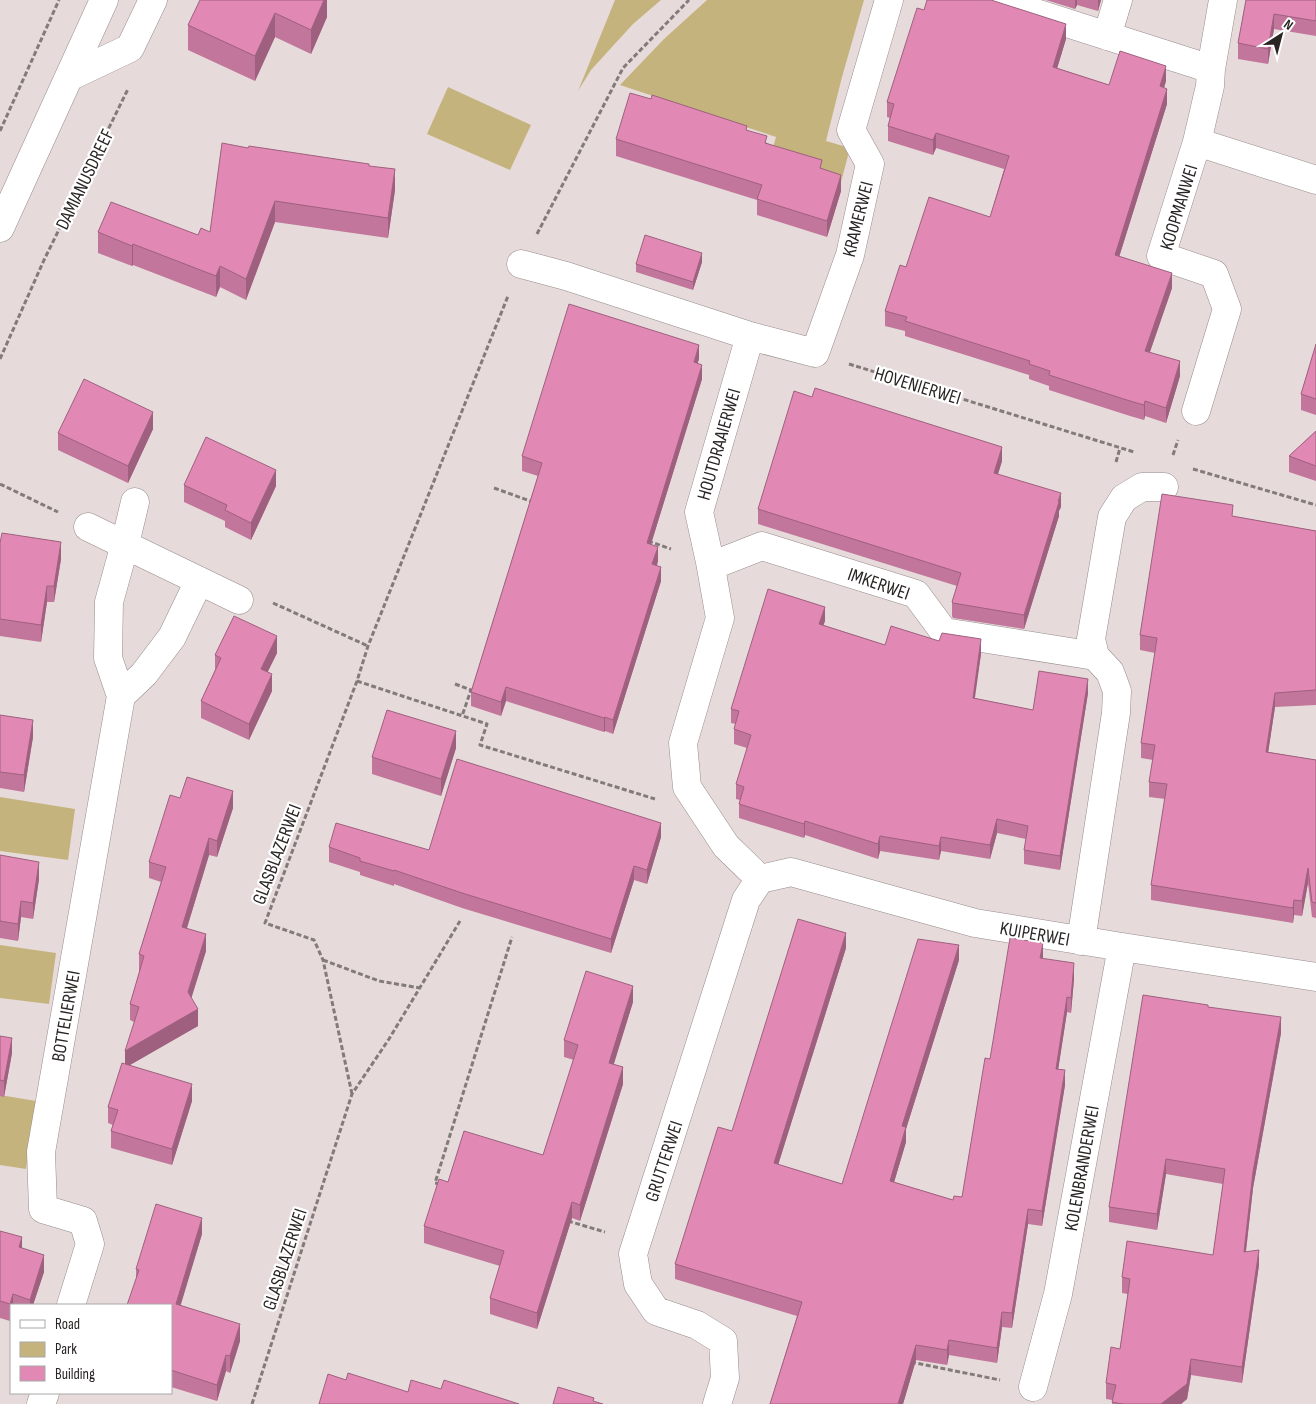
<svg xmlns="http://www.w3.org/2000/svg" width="1316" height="1404" font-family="'Sofia Sans Condensed',sans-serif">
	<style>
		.green { fill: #c5b37e }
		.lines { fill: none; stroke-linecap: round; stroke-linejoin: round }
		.minor-casing { stroke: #968c8b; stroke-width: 29 }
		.path { stroke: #827b7a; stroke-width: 3; stroke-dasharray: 5 2.5; stroke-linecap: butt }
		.minor { stroke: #fff; stroke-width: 28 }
		.wall { fill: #c2769b }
		.shaded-wall { fill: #9e607e }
		.building { fill: #e189b4; stroke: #9e607e }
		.labels { text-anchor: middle; stroke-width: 4.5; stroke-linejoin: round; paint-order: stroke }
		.street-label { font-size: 19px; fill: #292524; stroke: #fff }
	</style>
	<rect width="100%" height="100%" fill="#e6dbda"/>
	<path class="green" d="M615,0h46l-28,24 -42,46 -13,21z
		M707,0h157l-22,77 -16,64 24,7 -9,34 -71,-24 6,-21 -156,-52 44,-46z
		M448,87l83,38 -21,45 -83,-36z
		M0,797l75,12 -7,51 -68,-9z
		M0,945l56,8 -7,51 -49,-6z
		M0,1095l36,6 -10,68 -26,-4z"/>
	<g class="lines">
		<defs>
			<path id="minor" d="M995,0l216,69 -1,17 -13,56
				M1107,36l11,-36
				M1211,69l12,-69
				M69,77l61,-29 23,-48
				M0,228l104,-228
				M521,264l45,12 184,60 65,17 35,-98 20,-91 -19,-34 38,-130
				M750,336l-51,176 11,50 10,56 -37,125 4,44 39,59 34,33
				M1196,411l31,-102 -13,-35 -53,-18 36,-114 119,38
				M88,527l151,73
				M711,566l51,-20 154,48 28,38 151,24 -4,-17 21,-122 12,-19 18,-11h22
				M121,696l23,-22 28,-37 27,-56
				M760,879l31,-7 184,51 147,24 194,30
				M1081,941l35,-228 1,-22 -7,-19 -15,-16
				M71,1305l19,-61 -7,-23 -40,-12 -2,-57 80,-456 -13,-38 1,-56 16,-58 10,-42
				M1033,1387l25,-93 64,-347
				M41,1404l4,-11
				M717,1404l8,-26 -2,-37 -26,-16 -41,-14 -18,-27 -5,-30 113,-354 14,-21"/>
		</defs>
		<use href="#minor" class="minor-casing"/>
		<path class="path" d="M0,131l59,-131
			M537,234l86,-166 66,-68
			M0,359l44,-99 84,-171
			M849,364l285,88
			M1173,455l5,-15
			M1116,462l4,-14
			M1193,469l123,36
			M0,484l58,28
			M494,488l39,14
			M648,541l23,8
			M273,603l95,43
			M357,681l130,43 -7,21 175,54
			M455,684l16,6 -9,26
			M323,960l56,21 41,7
			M352,1094l-29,-134 -9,-20 -49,-17 92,-242 11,-35 140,-350
			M440,1184l-5,-1 77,-246
			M568,1221l37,11
			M911,1362l89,18
			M252,1404l100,-310 37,-55 71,-118"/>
		<use href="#minor" class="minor"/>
	</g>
	<path class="wall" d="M327,0v17l-16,37 -36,-17 -20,44 -67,-31v-25z
		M1046,0h55l-3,11 -21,-6 -2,4z
		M1246,0h70v36l-42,-7 -6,35 -30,-5v-16z
		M924,10l142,29 -9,29 52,17 57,-4 -2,7 3,16 -48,153 53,31 -22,64 30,24 -14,47 -21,-7 -1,4 -14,-4 -81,-26v-4l-20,-7v-4l-124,-39v-5l-20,-5v-15l21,-44 84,-50 14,-48 -68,-21 -3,7 -45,-14v-15l2,-8 -3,-1v-15z
		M747,130l20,13 55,25 19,23 -14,46 -70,-22v-15l-141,-44v-17z
		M248,148l121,18 26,24 -7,48 -113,-16 -29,78 -26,-13 -4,10 -83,-32 -1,1 -34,-13v-21l100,3 12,-3z
		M702,262l-9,28 -57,-18v-8z
		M1316,344v71l-15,-5v-16z
		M699,359l-2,4 5,16 -51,165 7,17 -1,5 4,15 -48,153 -8,-3 -1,1 -98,-31 -5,15 -30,-10v-14l67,-216 -16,-5v-15z
		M153,429l-25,54 -70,-33v-17z
		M1316,431v50l-27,-9v-16z
		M1002,461l-4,13 63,33 -2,4v5l-35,113 -71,-11 -1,-2v-14l5,-16 -199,-62v-15z
		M184,485l92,1 -25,54 -26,-13v-6l-41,-19z
		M1233,516l83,15v174l-41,2 -7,45 48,8v158l-4,-1 -4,-34 -6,33 -8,-1 -1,8 -142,-23v-15l14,-86 -16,-2v-15l4,-22 -12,-2v-15l14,-90 -15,-3v-15z
		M0,543l61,16 -7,43h-7l-6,40 -41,-6z
		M825,621l-2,4 62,20 96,9 -7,44 59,12 55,-17 -28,177 -36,-6v-14l2,-11 -29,-6 -7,26 -49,-8 -2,9 -59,-9 -2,8 -73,-24 -1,3 -65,-20v-14l1,-4 -4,-1v-15l11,-36 -13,-4v-15l2,-5 -5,-1v-14z
		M277,653l-10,19 5,19 -23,49 -48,-22v-17l14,-31v-15z
		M0,715l33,22 -9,55 -24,-4z
		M456,748l-15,48 -69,-22v-17z
		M180,798l53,10 -16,49 -8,-2 -22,73 19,23 -15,47 7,28 -69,39 63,36 -20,64 -61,-17v-17l2,-6 -5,-2v-16l17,-43 9,-42 -4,-2v-16l10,-33h-1v-17l22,-72 -12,-4v-16z
		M661,837l-14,47 -13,-4 -23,73 -149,-45 -68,-24v2l-34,-11v-3l-31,-10v-15l100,3z
		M0,855l39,24 -6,40 -12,-2 -3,24 -18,-3z
		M846,948l-68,217 64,19 117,-224 -53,169v13l-12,40 59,18 9,-3 28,-138 53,-100 31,20 -3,34 -4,-1 -9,57 7,16 -23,141 -14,-2 -16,104 -10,-1 -5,36 -48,-8 -2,10 -31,-5 -13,44h-133l27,-88 -122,-37v-15l57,-133z
		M633,1002l-20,63 10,19 -43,137 -8,-3 -35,111 -47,-15v-16l10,-32 -76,-23v-17l119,-71 31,-95 -10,-3v-17z
		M1208,1007l73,26 -28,155 -7,64 13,13 -17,118 -51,-8 -4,24 -6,5h-69v-4l-6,-1v-16l14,-34 8,-55 -6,-1v-16l91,-22 10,-71 -57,-10 -9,56 -48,-8v-15z
		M0,1036l12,17 -8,44 -4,-1z
		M0,1231l22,17 22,24 -11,33h-22l-1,16 -10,-3z
		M202,1234l-22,71 60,36 -10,32 -4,-2 -9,30 -46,-14v-82l-35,-27v-9z"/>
	<path class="shaded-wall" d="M324,0h3v17l-16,37v-24z
		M1075,0h2v5l-2,4z
		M1098,0h3l-3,11z
		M275,13v24l-20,44v-25z
		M1274,14v15l-6,35v-15z
		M1066,24v15l-13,43v-15z
		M1166,66v15l-6,20v-15z
		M1167,89v15l-52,166v-15z
		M936,133v15l-3,7v-15z
		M395,169v21l-7,48v-20z
		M841,175v16l-14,46v-16z
		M275,201v21l-29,78v-21z
		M133,244v21l-1,1v-20z
		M702,253v9l-9,28v-8z
		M220,266v21l-4,10v-21z
		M1172,273v15l-27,78v-15z
		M699,345v14l-5,17v-14z
		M1180,361v15l-14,47v-15z
		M702,365v14l-55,178v-14z
		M1145,401v15l-1,4v-15z
		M153,412v17l-25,54v-17z
		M1002,447v14l-8,26v-14z
		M276,470v16l-25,54v-17z
		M1061,493v14l-2,4v5l-35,113v-14z
		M61,542v17l-7,43v-16z
		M658,547v14l-6,18v-15z
		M661,567v14l-48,153v-14z
		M47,586v16l-6,40v-17z
		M825,607v14l-6,17v-14z
		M277,636v17l-16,33v-17z
		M981,639v15l-8,58v-14z
		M272,674v17l-23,49v-16z
		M1088,679v14l-28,177v-14z
		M506,687v14l-5,15v-14z
		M1275,693v14l-9,60v-15z
		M605,717v14l-1,1v-14z
		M33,720v17l-9,55v-17z
		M456,731v17l-15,48v-17z
		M233,791v17l-16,49v-16z
		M997,819v14l-7,26v-14z
		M805,821v14l-1,3v-14z
		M661,823v14l-14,47v-14z
		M880,836v15l-2,8v-15z
		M941,837v14l-2,9v-14z
		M209,838v17l-27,89v-17z
		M39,862v17l-6,40v-16z
		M634,866v14l-23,73v-14z
		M1308,868v15l-6,33v-15z
		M1294,900v15l-1,8v-15z
		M21,901v16l-3,24v-17z
		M846,933v15l-72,230v-15z
		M206,934v17l-18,58v-17z
		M1043,943v15h-3z
		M959,945v15l-53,169v13l-16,54v-15l12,-55z
		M1074,963v16l-3,34v-15z
		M633,986v16l-24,78v-17z
		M1067,997v15l-11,72v-15z
		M198,1009v17l-73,42v-17z
		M1281,1017v16l-28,155 -9,79v-15l9,-80z
		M12,1038v15l-8,44v-16z
		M623,1067v17l-43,137v-16z
		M1065,1070v15l-23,141v-15z
		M192,1084v17l-20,64v-16z
		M1166,1159v15l-9,56v-16z
		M572,1202v16l-35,111v-16z
		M1028,1209v15l-16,104v-15z
		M202,1218v16l-26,87v-17z
		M22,1237v17l-3,-7z
		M1259,1250v15l-17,118v-16z
		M44,1255v17l-11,33h-3v-5z
		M13,1294v11h-2v12l-1,4v-17z
		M1002,1312v15l-5,36v-15z
		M240,1324v17l-10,32v-17z
		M949,1340v15l-2,10v-15z
		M916,1345v15l-13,44h-5z
		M226,1355v16l-9,30v-16z
		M1191,1359v16l-4,24 -6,5h-20z"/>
	<path class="building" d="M200,0h124l-13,30 -36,-17 -20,43 -67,-31z
		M927,0h64l75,24 -13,43 56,18 11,-34 46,15 -6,20 7,3 -52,166 57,18 -27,78 35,10 -14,47 -21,-7 -1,4 -14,-4 -81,-26 1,-4 -21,-7 1,-3 -125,-40 2,-4 -22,-6 15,-46 6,2 23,-70 61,20 19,-61 -73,-23 -3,7 -45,-14 6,-22 -7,-2 30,-94 7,2z
		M1246,0h70v21l-42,-7 -6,35 -30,-6z
		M630,93l21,6 1,-4 95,31 -1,4 21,6 -2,7 57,17 -2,8 21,7 -14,46 -70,-22 5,-14 -146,-46z
		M222,143l26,5 1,-2 120,18v2l26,3 -7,49 -113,-17 -29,78 -26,-13 -4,10 -83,-32 -1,2 -34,-14 13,-30 87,33 3,-7 9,4z
		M645,235l57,18 -9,29 -57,-18z
		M569,304l130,41 -5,17 8,3 -55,178 11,4 -6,17 9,3 -48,153 -8,-3 -1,1 -98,-31 -5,15 -30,-10 71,-229 -20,-7z
		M1316,344v55l-15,-5z
		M84,379l69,33 -25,54 -70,-33z
		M815,388l187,59 -8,26 67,20 -3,8 1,1 -35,113 -71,-12 -1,-1 9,-29 -203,-64 36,-118 18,6z
		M1316,431v35l-27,-10z
		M206,437l70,33 -25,53 -26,-13 2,-5 -43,-20z
		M1162,494l71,11 -1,11 84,15v159l-41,3 -9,59 50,8v143l-4,-1 -4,-34 -6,33 -8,-1 -1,8 -142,-23 16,-101 -18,-2 6,-37 -14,-2 16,-105 -17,-3z
		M2,533l59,9 -7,44h-7l-6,39 -41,-6v-76z
		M768,589l57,18 -6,17 66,21 6,-19 48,15 3,-8 39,6 -8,59 60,12 6,-39 49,8 -28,177 -36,-6 4,-24 -31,-7 -7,26 -49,-8 -2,9 -59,-10 -2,8 -73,-23 -1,3 -65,-20 5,-17 -8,-3 15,-49 -17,-6 5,-18 -8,-2z
		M234,616l43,20 -16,33 11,5 -23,50 -48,-23 20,-43 -6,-3z
		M387,710l69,21 -15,48 -69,-22z
		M0,715l33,5 -9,55 -24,-3z
		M457,759l204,64 -14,47 -13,-4 -23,73 -149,-46 -68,-23v1l-34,-10v-3l-31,-11 7,-24 93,27z
		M187,777l46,14 -16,50 -8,-3 -27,89 24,7 -18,58 10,17 -73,42 14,-44 -9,-3 14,-48 -5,-2 27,-87 -17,-5 21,-67 10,3z
		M0,855l39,7 -6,41 -12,-2 -3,23 -18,-3z
		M798,919l48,14 -72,230 68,21 76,-245 41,6 -57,181 4,1 -16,54 63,19 1,-4 8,1 23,-139 5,1 20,-121 33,5 -3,15 34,5 -3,35 -4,-1 -11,72 9,1 -23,141 -14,-2 -16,104 -10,-1 -5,36 -48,-8 -2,10 -31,-5 -18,59h-128l32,-102 -127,-38 43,-137 14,4z
		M586,971l47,15 -24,77 14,4 -43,138 -8,-3 -35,111 -47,-15 14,-47 -80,-25 15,-47 9,3 16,-51 79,24 35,-110 -14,-5z
		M1143,995l65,10v2l73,10 -28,155 -9,80 15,-2 -17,117 -51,-8 -4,25 -26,20h-38l-11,-2 4,-17 -10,-2 5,-36 9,2 10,-70 -8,-2 5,-36 86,14 12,-86 -59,-10 -9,55 -48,-7z
		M0,1036l12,2 -8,43 -4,-1z
		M122,1063l70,21 -20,65 -61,-18 7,-21 -10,-3z
		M156,1204l46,14 -26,86 64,20 -10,32 -4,-1 -9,30 -46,-15v-65h-44l12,-35 -3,-1z
		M0,1231l22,6 -3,10 25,8 -14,45 -17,-6 -3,10 -10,-3z
		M348,1373l60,19 3,-12 30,9 3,-9 75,24h-200l9,-30 18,6z
		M558,1387l36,11 -1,3 10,3h-50z"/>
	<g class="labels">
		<g class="street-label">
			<text transform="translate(84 179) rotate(-64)" y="7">DAMIANUSDREEF</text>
			<text transform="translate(1178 207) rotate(-73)" y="7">KOOPMANWEI</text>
			<text transform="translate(857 219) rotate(-76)" y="7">KRAMERWEI</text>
			<text transform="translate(918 385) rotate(17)" y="7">HOVENIERWEI</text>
			<text transform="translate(718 444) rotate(-74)" y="7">HOUTDRAAIERWEI</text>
			<text transform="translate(879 583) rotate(19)" y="7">IMKERWEI</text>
			<text transform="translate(276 854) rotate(-69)" y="7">GLASBLAZERWEI</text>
			<text transform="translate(1035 933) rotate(10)" y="7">KUIPERWEI</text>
			<text transform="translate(65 1016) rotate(-80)" y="7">BOTTELIERWEI</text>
			<text transform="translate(663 1161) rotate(-72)" y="7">GRUTTERWEI</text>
			<text transform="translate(1081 1168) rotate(-80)" y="7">KOLENBRANDERWEI</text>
			<text transform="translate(284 1259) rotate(-72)" y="7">GLASBLAZERWEI</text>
		</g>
	</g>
	<rect x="10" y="1304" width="162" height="90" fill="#ffffff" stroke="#a9a8a7"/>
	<rect x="20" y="1320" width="25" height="8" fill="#ffffff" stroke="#a9a8a7"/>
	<text x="55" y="1329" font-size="15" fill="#292524">Road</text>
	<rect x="20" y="1342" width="25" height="15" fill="#c5b37e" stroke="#a9a8a7"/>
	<text x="55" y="1354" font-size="15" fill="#292524">Park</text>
	<rect x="20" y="1366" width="25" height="15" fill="#e189b4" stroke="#a9a8a7"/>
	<text x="55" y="1379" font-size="15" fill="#292524">Building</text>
	<g transform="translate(1281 35) rotate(36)" stroke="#ffffff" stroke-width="4" paint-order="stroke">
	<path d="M0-4L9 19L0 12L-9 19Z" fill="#292524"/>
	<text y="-8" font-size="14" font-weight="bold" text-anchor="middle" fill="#292524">N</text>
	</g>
</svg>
